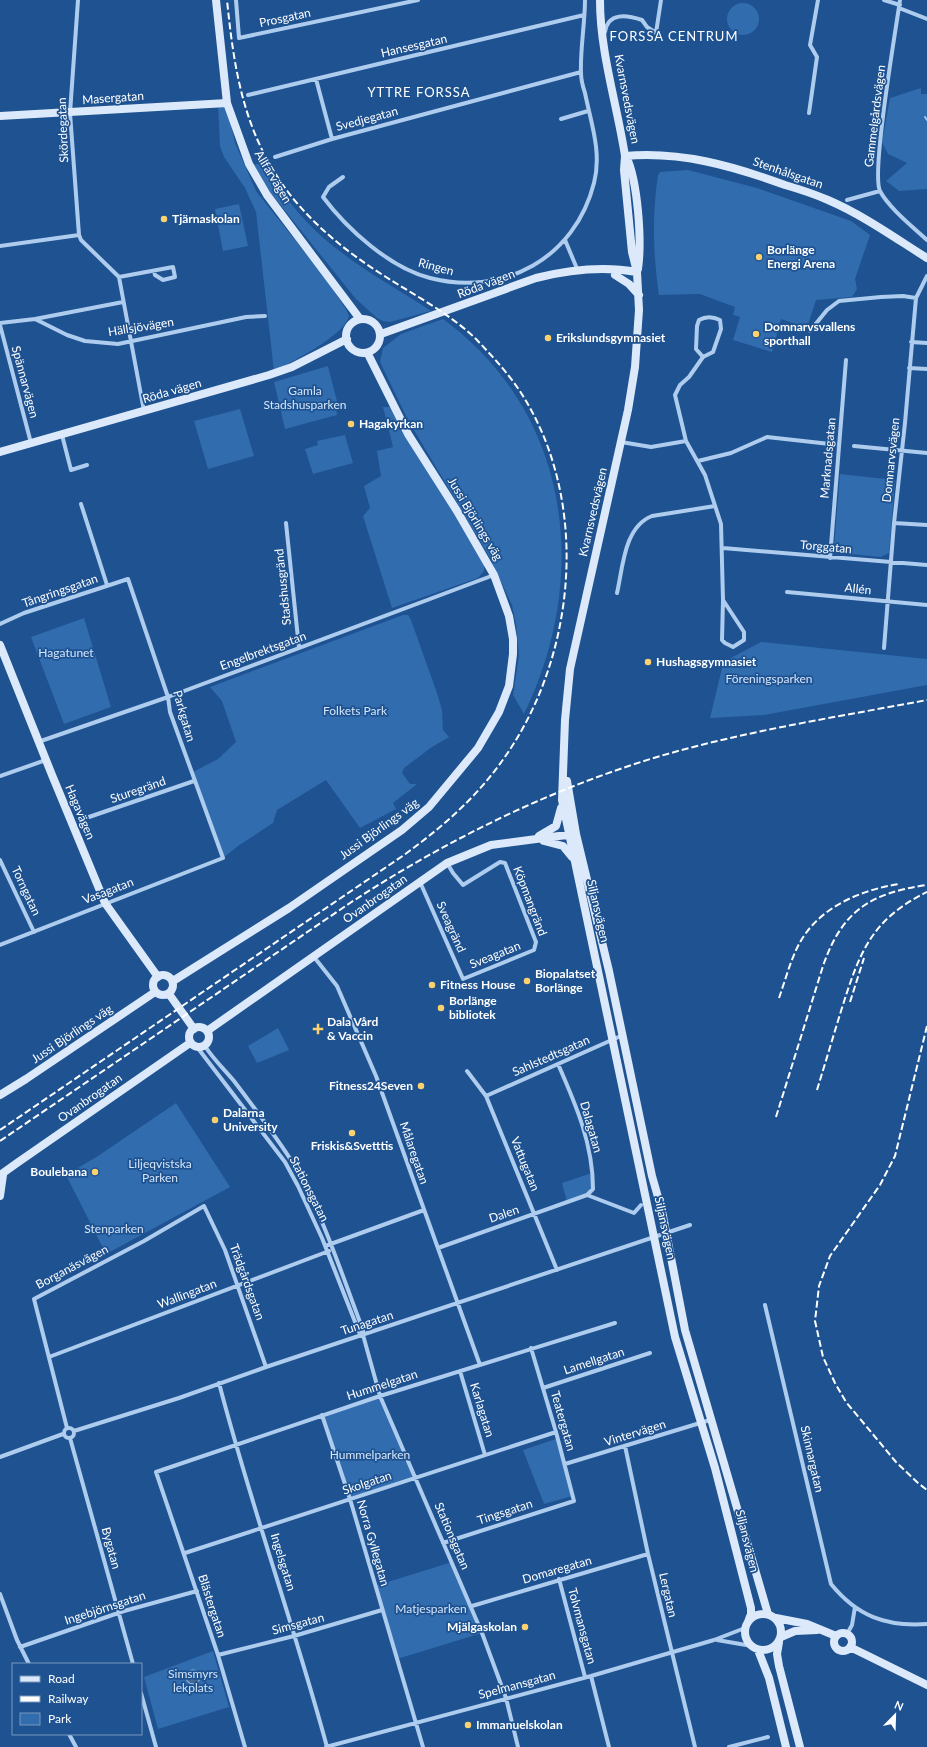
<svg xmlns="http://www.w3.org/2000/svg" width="927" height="1747" font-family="Lato,sans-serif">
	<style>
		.green { fill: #316caf }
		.water { fill: #436895; stroke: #a2c7ef }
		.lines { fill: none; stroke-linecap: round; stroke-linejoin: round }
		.stream { stroke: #a2c7ef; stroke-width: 2 }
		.street { stroke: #aeccee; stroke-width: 4 }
		.secondary { stroke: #dbe9fa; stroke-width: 8 }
		.rail { stroke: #fff; stroke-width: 2; stroke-dasharray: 7 3; stroke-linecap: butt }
		.poi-dot { fill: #fcd16e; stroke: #1e5291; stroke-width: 1.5 }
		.labels { text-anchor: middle; stroke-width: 3.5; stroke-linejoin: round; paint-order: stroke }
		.street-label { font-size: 12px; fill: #fff; stroke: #1e5291 }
		.poi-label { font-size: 12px; font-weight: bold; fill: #fff; stroke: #1e5291; text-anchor: start }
		.park-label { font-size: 12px; fill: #d4e6fa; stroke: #1e5291 }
		.neighbourhood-label { font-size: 13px; letter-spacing: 1px; fill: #fff; stroke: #1e5291 }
	</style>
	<rect width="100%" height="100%" fill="#1e5291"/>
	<path class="green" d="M727 19a16 16 0 1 1 32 0a16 16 0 1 1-32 0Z
		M921,88v6h6v95l-28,2 -13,-10 21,-18 -19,-9 -6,-12 8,-44z
		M218,104l9,3 8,36 21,48 70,88 20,30 3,7c-5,20 -56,45 -75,55l-18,-159 -11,-24 -21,-31 -4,-11z
		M263,162c20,35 45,66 78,90 28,22 60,39 90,59l-41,11 -7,-1 -6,-3 -21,-19 -86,-107 -16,-27z
		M688,170l69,18 94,33 19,14 -15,44 2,10 -5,8 -36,3 -9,28 -26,-9 -9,33 -39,-12 7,-23 -7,-2 2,-8 -35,-13 -41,1c-6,-40 -7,-80 -1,-120l2,-3z
		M239,204l9,42 -25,5 -8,-42z
		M443,319c128,94 148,257 81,395l-11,-19 6,-39 -3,-32 -4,-19 -22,-47 -82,-138 -28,-58 3,-14 18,-14z
		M328,366l11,43h-3l1,6 -52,14 -11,-47z
		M383,407h7l94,150v14l-6,7 -86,30 -29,-92 7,-8 -6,-22 17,-10 -4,-25 16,-4z
		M240,409l14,47 -46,13 -14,-48z
		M345,435l8,28 -40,11 -8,-25 13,-4 -1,-4z
		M840,474l55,6 -6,73 -8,4 -41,-4 -6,-6z
		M403,615h5l3,5 26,73 5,17 1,20 6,7 -17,10 -28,21 -2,5 8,11h7l-24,19 3,6 -36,19 -34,-48 -49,30 -4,13 -35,23 -15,12 -32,-85 27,-14 18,-17 -14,-41 -12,-14z
		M84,618l27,89 -47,17 -33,-87z
		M761,642l166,17v26l-163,30 -54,3 13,-54 8,-6z
		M278,1028l11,22 -32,13 -9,-17z
		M176,1103l54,84 -124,67 -40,-79 32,-19z
		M592,1173l1,16 -6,6 -20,7 -5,-19z
		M380,1396l36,81 -66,22 -28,-84z
		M556,1439l16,57 -28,8 -21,-54z
		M452,1562l30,71 -85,26 -22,-73z
		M213,1651l16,56 -71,22 -14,-52z"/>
	<path class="water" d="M186 1677a7 7 0 1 1 14 0a7 7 0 1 1-14 0Z"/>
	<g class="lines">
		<path class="stream" d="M925,117l2,3"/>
		<path class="street" d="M78,0l-8,113 9,122 2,5 38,37 25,134
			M236,0l3,38 179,-38
			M884,0l16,5
			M900,0c-4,29 -29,173 -20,191 9,17 33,36 47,49
			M899,8l28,11
			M605,32c3,-20 22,-17 37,-12l5,7 9,6 5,-33
			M316,79l16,60
			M248,95l336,-80
			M809,113l8,-56 -7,-12 8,-45
			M561,119l27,-8
			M275,157l57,-18 249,-67
			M343,177l-14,10 -6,10c24,32 67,71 107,81 74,19 145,-20 164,-95 8,-31 -3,-60 -9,-90 -2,-6 -4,-14 -4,-20 -1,-23 4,-50 4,-73
			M847,200l33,-9
			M565,240l13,31
			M0,246l79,-11
			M119,277l54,-10 2,10 -12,3 -8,-5 -1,-4
			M35,319l88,-17
			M0,323l35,-4 32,16 18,6 33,3 128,-27 19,-1
			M0,325l31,118
			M810,331l17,-21 12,-9 42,-4 22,-1 13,2
			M911,342l16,1
			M703,357l-7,-8 1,-23 2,-6c7,-4 13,-4 21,0l1,9 -8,23 -10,5 -14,20 -9,8 -5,10 11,46 19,34 16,49 2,76
			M909,368l18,1
			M62,435l9,35 16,-5
			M621,442l30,5 35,-6
			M854,446l73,7
			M698,461l33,-8 36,-16 72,8
			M81,504l26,81
			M286,523l13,125
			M894,523l33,2
			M723,548l204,17
			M830,558l16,-198
			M787,592l140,13
			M617,593c6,-26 7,-66 35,-77l63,-10
			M723,600l21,32v8l-11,7 -8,-4 -3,-3z
			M0,624l24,-11 104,-34 40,118 2,15 53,146 -223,87
			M884,648l10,-125 11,-100 11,-125 11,-22
			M38,742l130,-45 326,-122
			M0,776l46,-16
			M89,817l105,-36
			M0,860l34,72
			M420,882l43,97 71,-29 2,-8 -31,-79 -5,-1 -37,23 -10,-12 -6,-10
			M314,957l23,29 39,90 104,289
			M205,1046c8,13 19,23 29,35 19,25 38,50 55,76 33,53 52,116 74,173v5l17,61 102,237 24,65 12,49
			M197,1047l88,115 13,24 24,52 37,94 4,3
			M558,1064c18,41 35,80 35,125l-6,6
			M467,1071l19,25 71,174
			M486,1096l137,-61
			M328,1245l96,-35
			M438,1248l149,-53 47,18 7,-8
			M765,1305l66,279c26,32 55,43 96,40
			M49,1357l280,-106
			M460,1371l25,84
			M219,1383c32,123 75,242 108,364
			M543,1388l107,-35
			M322,1415l28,84 73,248
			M64 1433a5 5 0 1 1 10 0a5 5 0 1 1-10 0Z
			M67,1428l-33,-129 110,-58 60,-35 21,44 41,117
			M74,1431l105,-33 87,-31 424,-142
			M70,1438l63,226
			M625,1446l23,108 47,193
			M0,1457l63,-23
			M565,1464l145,-44
			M443,1543l131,-42 -18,-69 -25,-84
			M185,1553l371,-121
			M559,1579l26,98
			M0,1594l17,46 12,24
			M472,1606l176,-52
			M847,1634l5,-9 3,-18
			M717,1640l35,6
			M20,1647l104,-36 73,-20
			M218,1655l76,-19 88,-26
			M591,1676l18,71
			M141,1693l15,54
			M69,1734l7,13
			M245,1747l-27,-92 -62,-183 224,-76 235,-73
			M326,1747l265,-71 123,-36 31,-12
			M729,1747l39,-10"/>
		<path class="secondary" d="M216,0l11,103 22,61 18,31 93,124
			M600,0c0,53 17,104 25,156l-1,14 8,82 5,20 2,38 -4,57 -7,43 -58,259 -5,51 -3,80 113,537 40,131 36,140v6l-3,8
			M0,116l227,-13
			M625,156c56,-5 108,10 160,29 14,4 29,9 43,15 35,15 67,38 99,58
			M626,156c12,25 16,85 12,113
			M615,275l14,9 10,11
			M346 336a17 17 0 1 1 34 0a17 17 0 1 1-34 0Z
			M381,334l155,-56c32,-8 68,-12 101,-6
			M0,452l269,-77 23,-8 55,-28
			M0,645l52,130 53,128 53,74
			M567,781l9,53 33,137 43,205 10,35 23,119 83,284
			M539,836l17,-10 5,-18
			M544,841l19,5 9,11
			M153 985a10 10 0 1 1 20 0a10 10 0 1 1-20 0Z
			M173,981l116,-73 113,-78 27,-23 49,-59 21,-36 10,-26 4,-32v-15l-4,-23 -15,-41 -37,-64 -49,-77 -40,-80
			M169,994l25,35
			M189 1037a10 10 0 1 1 20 0a10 10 0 1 1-20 0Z
			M207,1031l240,-168 44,-18 83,-11
			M0,1095l26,-16 129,-87
			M0,1180l3,-7 14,-10 173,-120
			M0,1196l3,-21
			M745 1632a18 18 0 1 1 36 0a18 18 0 1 1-36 0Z
			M776,1618l31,6 29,12
			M834 1642a9 9 0 1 1 18 0a9 9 0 1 1-18 0Z
			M781,1637l14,-6 22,-1
			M779,1642l-2,12 2,12 21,81
			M850,1647l77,38
			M758,1650l11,28 17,69"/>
		<path class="rail" d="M779,998c6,-17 11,-36 19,-52 19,-38 62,-56 101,-62
			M850,1002l14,-44
			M927,1026l-32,130 -15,29 -50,71 -11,30 -4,35 8,36 12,26 11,19 50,60 22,21 9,7
			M817,1090c8,-26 16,-53 24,-79 18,-57 29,-91 86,-119
			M776,1117l47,-151c19,-55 47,-73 104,-81
			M0,1130l404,-275c37,-27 71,-56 98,-94 74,-102 89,-256 21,-365 -13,-21 -30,-39 -47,-57 -26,-25 -60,-43 -90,-62 -38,-24 -71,-50 -98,-85 -44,-58 -54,-122 -61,-192
			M0,1141l350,-238c95,-62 198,-113 307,-146 88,-26 180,-40 270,-57"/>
	</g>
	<g class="poi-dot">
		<circle cx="164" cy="219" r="4"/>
		<circle cx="759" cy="257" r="4"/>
		<circle cx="756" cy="334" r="4"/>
		<circle cx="548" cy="338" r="4"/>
		<circle cx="351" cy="424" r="4"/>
		<circle cx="648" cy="662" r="4"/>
		<circle cx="527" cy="981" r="4"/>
		<circle cx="432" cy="985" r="4"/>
		<circle cx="441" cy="1008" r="4"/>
		<path d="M316 1023h4v4h4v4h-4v4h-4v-4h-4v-4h4z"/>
		<circle cx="421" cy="1086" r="4"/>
		<circle cx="215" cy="1120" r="4"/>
		<circle cx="352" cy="1133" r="4"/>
		<circle cx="95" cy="1172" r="4"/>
		<circle cx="525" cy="1627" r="4"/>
		<circle cx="468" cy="1725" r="4"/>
	</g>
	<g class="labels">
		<g class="street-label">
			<text transform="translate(285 18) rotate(-12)" y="4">Prosgatan</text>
			<text transform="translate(414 46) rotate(-13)" y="4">Hansesgatan</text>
			<text transform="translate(113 98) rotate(-4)" y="4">Masergatan</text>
			<text transform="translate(627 99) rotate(79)" y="4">Kvarnsvedsvägen</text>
			<text transform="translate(875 116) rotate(-83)" y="4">Gammelgårdsvägen</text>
			<text transform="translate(367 119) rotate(-15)" y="4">Svedjegatan</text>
			<text transform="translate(63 130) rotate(-92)" y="4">Skördegatan</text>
			<text transform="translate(788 173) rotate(19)" y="4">Stenhålsgatan</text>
			<text transform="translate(273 177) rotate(59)" y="4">Allfarvägen</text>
			<text transform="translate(436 267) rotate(15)" y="4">Ringen</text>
			<text transform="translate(486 284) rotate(-21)" y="4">Röda vägen</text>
			<text transform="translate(141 327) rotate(-9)" y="4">Hällsjövägen</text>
			<text transform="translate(25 382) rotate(75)" y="4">Spännarvägen</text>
			<text transform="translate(172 391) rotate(-16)" y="4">Röda vägen</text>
			<text transform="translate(828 458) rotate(-85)" y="4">Marknadsgatan</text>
			<text transform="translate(891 460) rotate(-84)" y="4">Domnarvsvägen</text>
			<text transform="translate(593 512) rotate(-77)" y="4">Kvarnsvedsvägen</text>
			<text transform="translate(475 519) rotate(59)" y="4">Jussi Björlings väg</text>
			<text transform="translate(826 547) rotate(5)" y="4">Torggatan</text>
			<text transform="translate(283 587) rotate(-96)" y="4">Stadshusgränd</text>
			<text transform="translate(858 589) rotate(6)" y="4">Allén</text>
			<text transform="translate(60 591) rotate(-19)" y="4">Tångringsgatan</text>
			<text transform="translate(263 651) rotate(-20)" y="4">Engelbrektsgatan</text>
			<text transform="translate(184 716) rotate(74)" y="4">Parkgatan</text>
			<text transform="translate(138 790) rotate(-19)" y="4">Sturegränd</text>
			<text transform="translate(80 812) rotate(67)" y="4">Hagavägen</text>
			<text transform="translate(379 829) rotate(-36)" y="4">Jussi Björlings väg</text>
			<text transform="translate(26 891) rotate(65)" y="4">Torngatan</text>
			<text transform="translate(108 891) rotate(-21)" y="4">Vasagatan</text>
			<text transform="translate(375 899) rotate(-35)" y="4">Ovanbrogatan</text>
			<text transform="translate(530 901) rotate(69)" y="4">Köpmangränd</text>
			<text transform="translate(598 911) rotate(77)" y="4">Siljansvägen</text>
			<text transform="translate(451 927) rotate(66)" y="4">Sveagränd</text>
			<text transform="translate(495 955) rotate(-22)" y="4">Sveagatan</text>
			<text transform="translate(72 1034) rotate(-34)" y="4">Jussi Björlings väg</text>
			<text transform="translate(551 1056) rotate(-24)" y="4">Sahlstedtsgatan</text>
			<text transform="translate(90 1098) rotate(-35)" y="4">Ovanbrogatan</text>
			<text transform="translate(591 1127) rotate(74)" y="4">Dalagatan</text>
			<text transform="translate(414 1153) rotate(71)" y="4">Målaregatan</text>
			<text transform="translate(525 1164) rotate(68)" y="4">Vattugatan</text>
			<text transform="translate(309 1189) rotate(63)" y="4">Stationsgatan</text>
			<text transform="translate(504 1214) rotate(-19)" y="4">Dalen</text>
			<text transform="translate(665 1228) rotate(78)" y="4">Siljansvägen</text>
			<text transform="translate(72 1267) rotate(-28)" y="4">Borganäsvägen</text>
			<text transform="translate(247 1282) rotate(70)" y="4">Trädgårdsgatan</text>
			<text transform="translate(187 1294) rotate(-21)" y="4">Wallingatan</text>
			<text transform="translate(367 1323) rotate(-18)" y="4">Tunagatan</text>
			<text transform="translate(594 1361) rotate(-18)" y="4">Lamellgatan</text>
			<text transform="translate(382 1385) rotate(-18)" y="4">Hummelgatan</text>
			<text transform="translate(482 1410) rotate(73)" y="4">Karlagatan</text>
			<text transform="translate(563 1421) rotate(74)" y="4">Teatergatan</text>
			<text transform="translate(635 1433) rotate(-17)" y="4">Vintervägen</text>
			<text transform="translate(812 1459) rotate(77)" y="4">Skinnargatan</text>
			<text transform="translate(367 1483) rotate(-18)" y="4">Skolgatan</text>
			<text transform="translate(505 1512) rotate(-18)" y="4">Tingsgatan</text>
			<text transform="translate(452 1536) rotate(67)" y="4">Stationsgatan</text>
			<text transform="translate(747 1541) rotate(76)" y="4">Siljansvägen</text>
			<text transform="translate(373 1543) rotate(74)" y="4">Norra Gyllegatan</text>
			<text transform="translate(111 1548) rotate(75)" y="4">Bygatan</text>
			<text transform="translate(283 1562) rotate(73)" y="4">Ingelsgatan</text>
			<text transform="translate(557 1570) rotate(-16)" y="4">Domaregatan</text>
			<text transform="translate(668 1595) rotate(77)" y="4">Lergatan</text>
			<text transform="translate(212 1606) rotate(72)" y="4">Blästergatan</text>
			<text transform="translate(105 1608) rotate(-18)" y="4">Ingebjörnsgatan</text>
			<text transform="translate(298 1624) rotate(-15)" y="4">Simsgatan</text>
			<text transform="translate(582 1626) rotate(75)" y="4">Tolvmansgatan</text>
			<text transform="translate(517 1685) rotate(-15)" y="4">Spelmansgatan</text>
		</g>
		<g class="poi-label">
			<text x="172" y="223">Tjärnaskolan</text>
			<text x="767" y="254">Borlänge<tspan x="767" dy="14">Energi Arena</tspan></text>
			<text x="764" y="331">Domnarvsvallens<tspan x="764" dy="14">sporthall</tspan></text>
			<text x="556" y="342">Erikslundsgymnasiet</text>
			<text x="359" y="428">Hagakyrkan</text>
			<text x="656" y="666">Hushagsgymnasiet</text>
			<text x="535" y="978">Biopalatset<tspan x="535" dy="14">Borlänge</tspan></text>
			<text x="440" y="989">Fitness House</text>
			<text x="449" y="1005">Borlänge<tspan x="449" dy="14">bibliotek</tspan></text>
			<text x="327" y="1026">Dala Vård<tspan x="327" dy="14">&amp; Vaccin</tspan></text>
			<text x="413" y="1090" text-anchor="end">Fitness24Seven</text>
			<text x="223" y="1117">Dalarna<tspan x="223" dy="14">University</tspan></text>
			<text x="352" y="1150" text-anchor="middle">Friskis&amp;Svetttis</text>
			<text x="87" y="1176" text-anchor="end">Boulebana</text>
			<text x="517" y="1631" text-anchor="end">Mjälgaskolan</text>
			<text x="476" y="1729">Immanuelskolan</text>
		</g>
		<g class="park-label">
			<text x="305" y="395">Gamla<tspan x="305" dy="14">Stadshusparken</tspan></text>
			<text x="66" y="657">Hagatunet</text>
			<text x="769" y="683">Föreningsparken</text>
			<text x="355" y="715">Folkets Park</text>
			<text x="160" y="1168">Liljeqvistska<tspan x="160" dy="14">Parken</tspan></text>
			<text x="114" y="1233">Stenparken</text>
			<text x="370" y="1459">Hummelparken</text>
			<text x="431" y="1613">Matjesparken</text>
			<text x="193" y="1678">Simsmyrs<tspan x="193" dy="14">lekplats</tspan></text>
		</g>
		<g class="neighbourhood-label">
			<text x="674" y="41">FORSSA CENTRUM</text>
			<text x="419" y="97">YTTRE FORSSA</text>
		</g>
	</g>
	<rect x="12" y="1663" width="130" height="72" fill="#1e5291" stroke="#7897bd"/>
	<rect x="20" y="1676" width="20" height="6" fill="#dbe9fa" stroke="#7897bd"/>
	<text x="48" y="1683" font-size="12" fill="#ffffff">Road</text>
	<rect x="20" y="1696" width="20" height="6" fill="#ffffff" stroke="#7897bd"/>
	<text x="48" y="1703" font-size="12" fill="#ffffff">Railway</text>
	<rect x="20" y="1713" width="20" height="12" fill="#316caf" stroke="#7897bd"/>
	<text x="48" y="1723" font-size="12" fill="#ffffff">Park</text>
	<g transform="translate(895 1715) rotate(23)" stroke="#1e5291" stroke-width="3" paint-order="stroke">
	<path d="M0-3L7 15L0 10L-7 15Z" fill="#ffffff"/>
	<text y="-6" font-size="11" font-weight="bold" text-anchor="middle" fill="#ffffff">N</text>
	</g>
</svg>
